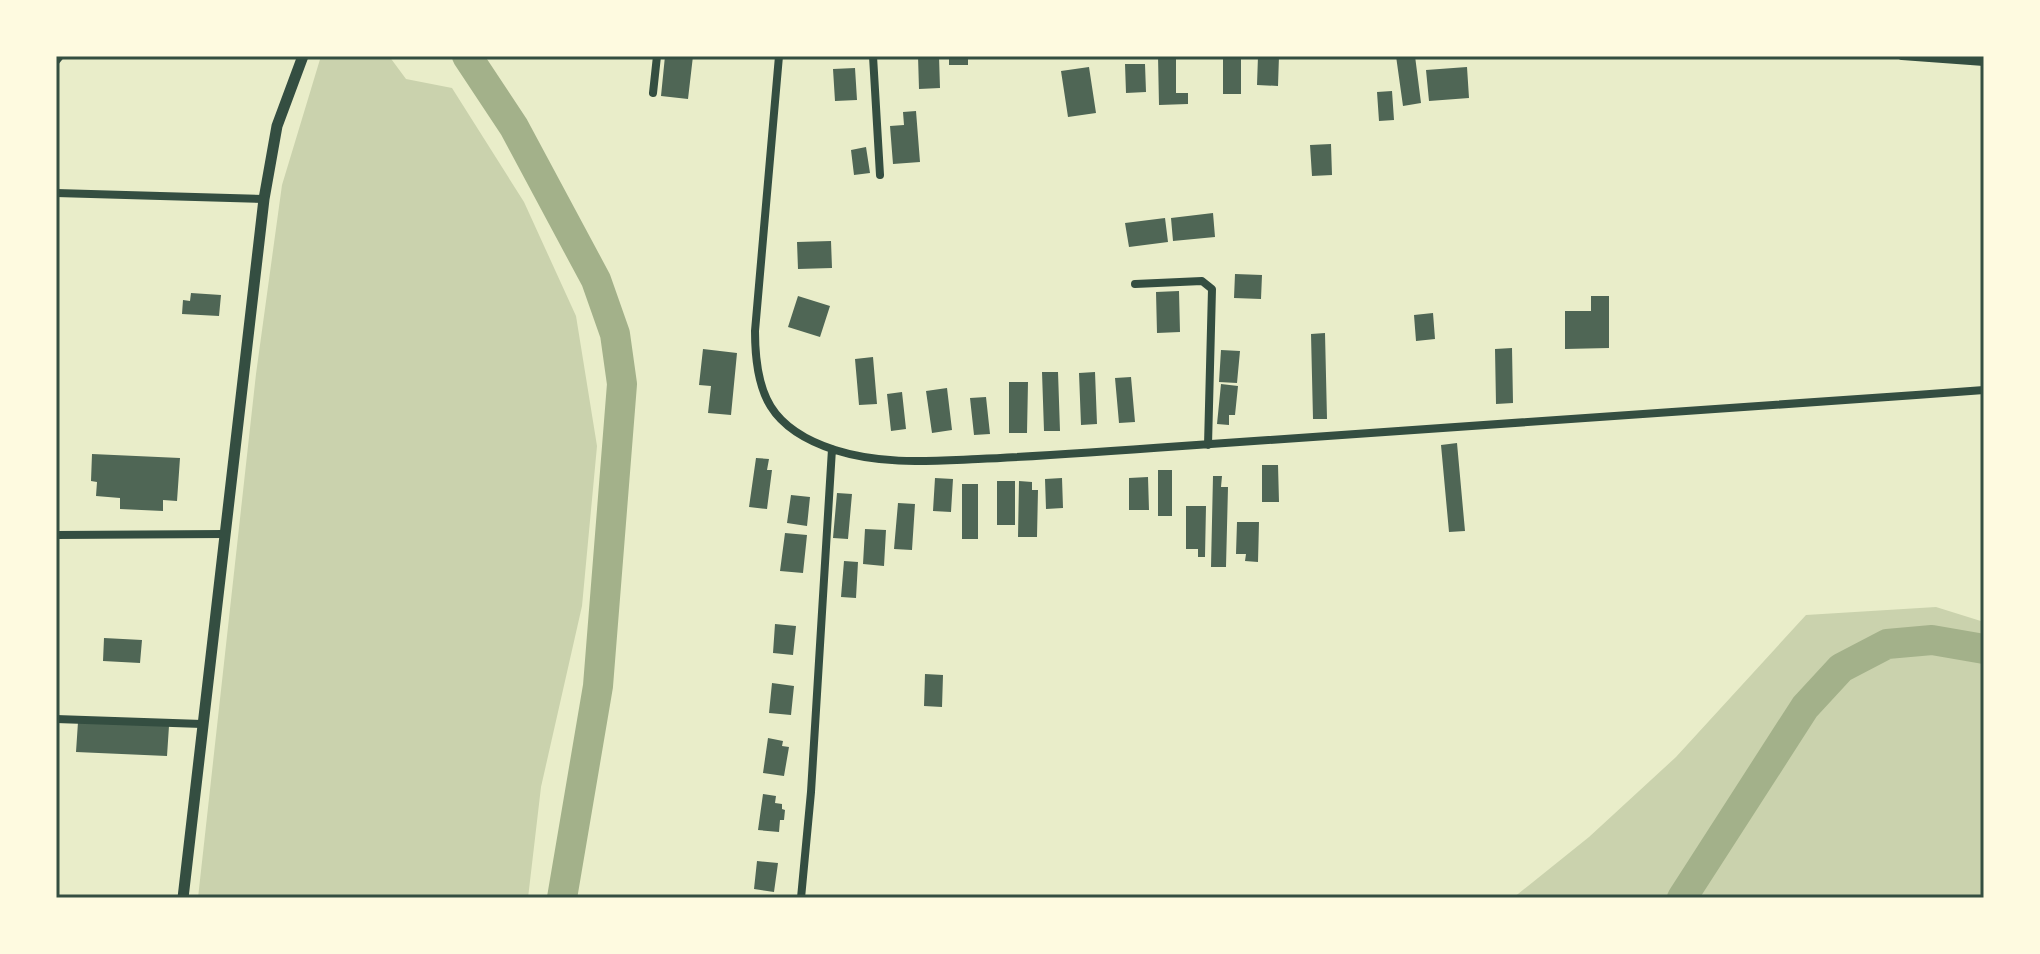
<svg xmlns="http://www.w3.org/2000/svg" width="2040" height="954" font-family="'DM Sans',sans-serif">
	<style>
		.green { fill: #cad2ad }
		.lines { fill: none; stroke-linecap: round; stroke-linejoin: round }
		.river { stroke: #a3b18a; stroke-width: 30 }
		.building { fill: #4f6655 }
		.minor { stroke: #344e41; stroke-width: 8 }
		.tertiary { stroke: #344e41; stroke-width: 11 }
		.neatline { fill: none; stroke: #344e41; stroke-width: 3 }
	</style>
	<rect width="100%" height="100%" fill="#e9edc9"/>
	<path class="green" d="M321,56h68l17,23 46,9 72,114 52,114 21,130 -15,160 -41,181 -13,111h-330l58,-524 26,-189z
		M1936,607l48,15v276h-471l76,-61 87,-80 130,-142z"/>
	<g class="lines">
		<path class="river" d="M467,56l47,71 82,153 19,54 7,50 -24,302 -36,212
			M1682,898l123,-191 36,-39 46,-24 45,-4 52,9"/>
	</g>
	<path class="building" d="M665,56h28l-5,43 -27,-3z
		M918,56h21l1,32 -21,1z
		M949,56h19v9h-19z
		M1158,56h18v37h12v11l-29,1z
		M1223,56h18v38h-18z
		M1258,56h21l-1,30 -21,-1z
		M1396,56h19l6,47 -18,3z
		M1125,64h20l1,28 -20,1z
		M1089,67l7,46 -28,4 -7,-46z
		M1467,67l2,31 -40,3 -3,-31z
		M855,68l2,32 -22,1 -2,-32z
		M1392,91l2,29 -15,1 -2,-29z
		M916,111l4,51 -27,2 -3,-38 14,-1 -1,-13z
		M1331,144l1,31 -20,1 -2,-31z
		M866,147l4,26 -16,2 -3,-25z
		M1213,213l2,24 -42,4 -2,-23z
		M1165,218l3,24 -39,5 -4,-24z
		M831,241l1,27 -34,1 -1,-27z
		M1235,274l27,1 -1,24 -27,-1z
		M1179,291l1,41 -23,1 -1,-41z
		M191,293l30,2 -2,21 -37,-2 1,-14 7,1z
		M798,296l32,10 -10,31 -32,-10z
		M1591,296h18v52l-44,1v-38h26z
		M1433,313l2,26 -19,2 -2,-26z
		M1325,333l2,86h-14l-2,-85z
		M1512,348l1,55 -17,1 -1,-55z
		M703,349l34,4 -6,62 -23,-2 3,-27 -12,-1z
		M1221,350l19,1 -3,32 -18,-1z
		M873,357l4,47 -18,1 -4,-46z
		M1042,372h16l2,59h-16z
		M1095,372l2,52 -16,1 -2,-52z
		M1131,377l4,45 -16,1 -4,-45z
		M1009,382h19l-1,51h-18z
		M1221,384l17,2 -3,29h-6v10l-12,-1z
		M947,388l5,42 -20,3 -6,-42z
		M902,392l4,37 -15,2 -4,-37z
		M986,397l4,37 -16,1 -4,-37z
		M1457,443l8,88 -16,1 -8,-87z
		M92,454l88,4 -3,43 -14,-1v11l-43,-2v-11l-24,-2 1,-14 -6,-1z
		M756,458l13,1 -2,11h5l-5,39 -18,-2z
		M1262,465h16l1,37h-17z
		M1158,470h14v46h-14z
		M1213,476h9l-1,11h7l-2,80h-15z
		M1148,477l1,33h-20v-32z
		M935,478l18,1 -2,33 -18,-1z
		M1062,478l1,30 -17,1 -1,-30z
		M997,481h18v44h-18z
		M1019,481l13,1v8h6l-1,47h-19z
		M962,484h16v55h-16z
		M837,493l15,1 -4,45 -15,-1z
		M791,495l19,2 -3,29 -20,-3z
		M898,503l17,1 -3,46 -18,-1z
		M1186,506h20l-1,51h-7v-8h-12z
		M1237,522h22l-1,40 -13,-1 1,-7h-10z
		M865,529l21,1 -2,36 -21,-2z
		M785,533l22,2 -4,38 -23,-2z
		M844,561l14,1 -2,36 -15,-1z
		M775,624l21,2 -3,29 -20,-2z
		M104,638l38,2 -2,23 -37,-2z
		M925,674l18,1 -1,32 -18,-1z
		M772,683l22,3 -3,29 -22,-2z
		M78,722l91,4 -2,30 -91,-4z
		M768,738l15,3 -1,5 7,1 -5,29 -21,-3z
		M763,794l13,2 -1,7 7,1v5l3,1 -1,10h-4l-1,12 -21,-2z
		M757,861l21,2 -4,29 -20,-3z"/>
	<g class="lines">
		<path class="minor" d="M779,56l-24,275c0,63 15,98 80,119 47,15 94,11 143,9 68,-3 136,-8 204,-13 268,-17 535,-36 802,-56
			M873,56l7,119
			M1902,56l82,6
			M56,61l4,-5
			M653,93l4,-37
			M56,193l208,6
			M1135,284l67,-3 10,8 -4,156
			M56,535l168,-1
			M56,719l146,5
			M801,898l10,-106 21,-343"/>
		<path class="tertiary" d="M183,898l81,-699 13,-73 26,-70"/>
	</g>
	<rect width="2040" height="954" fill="none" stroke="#fefae0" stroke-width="116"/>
	<rect x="58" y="58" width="1924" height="838" class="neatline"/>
</svg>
